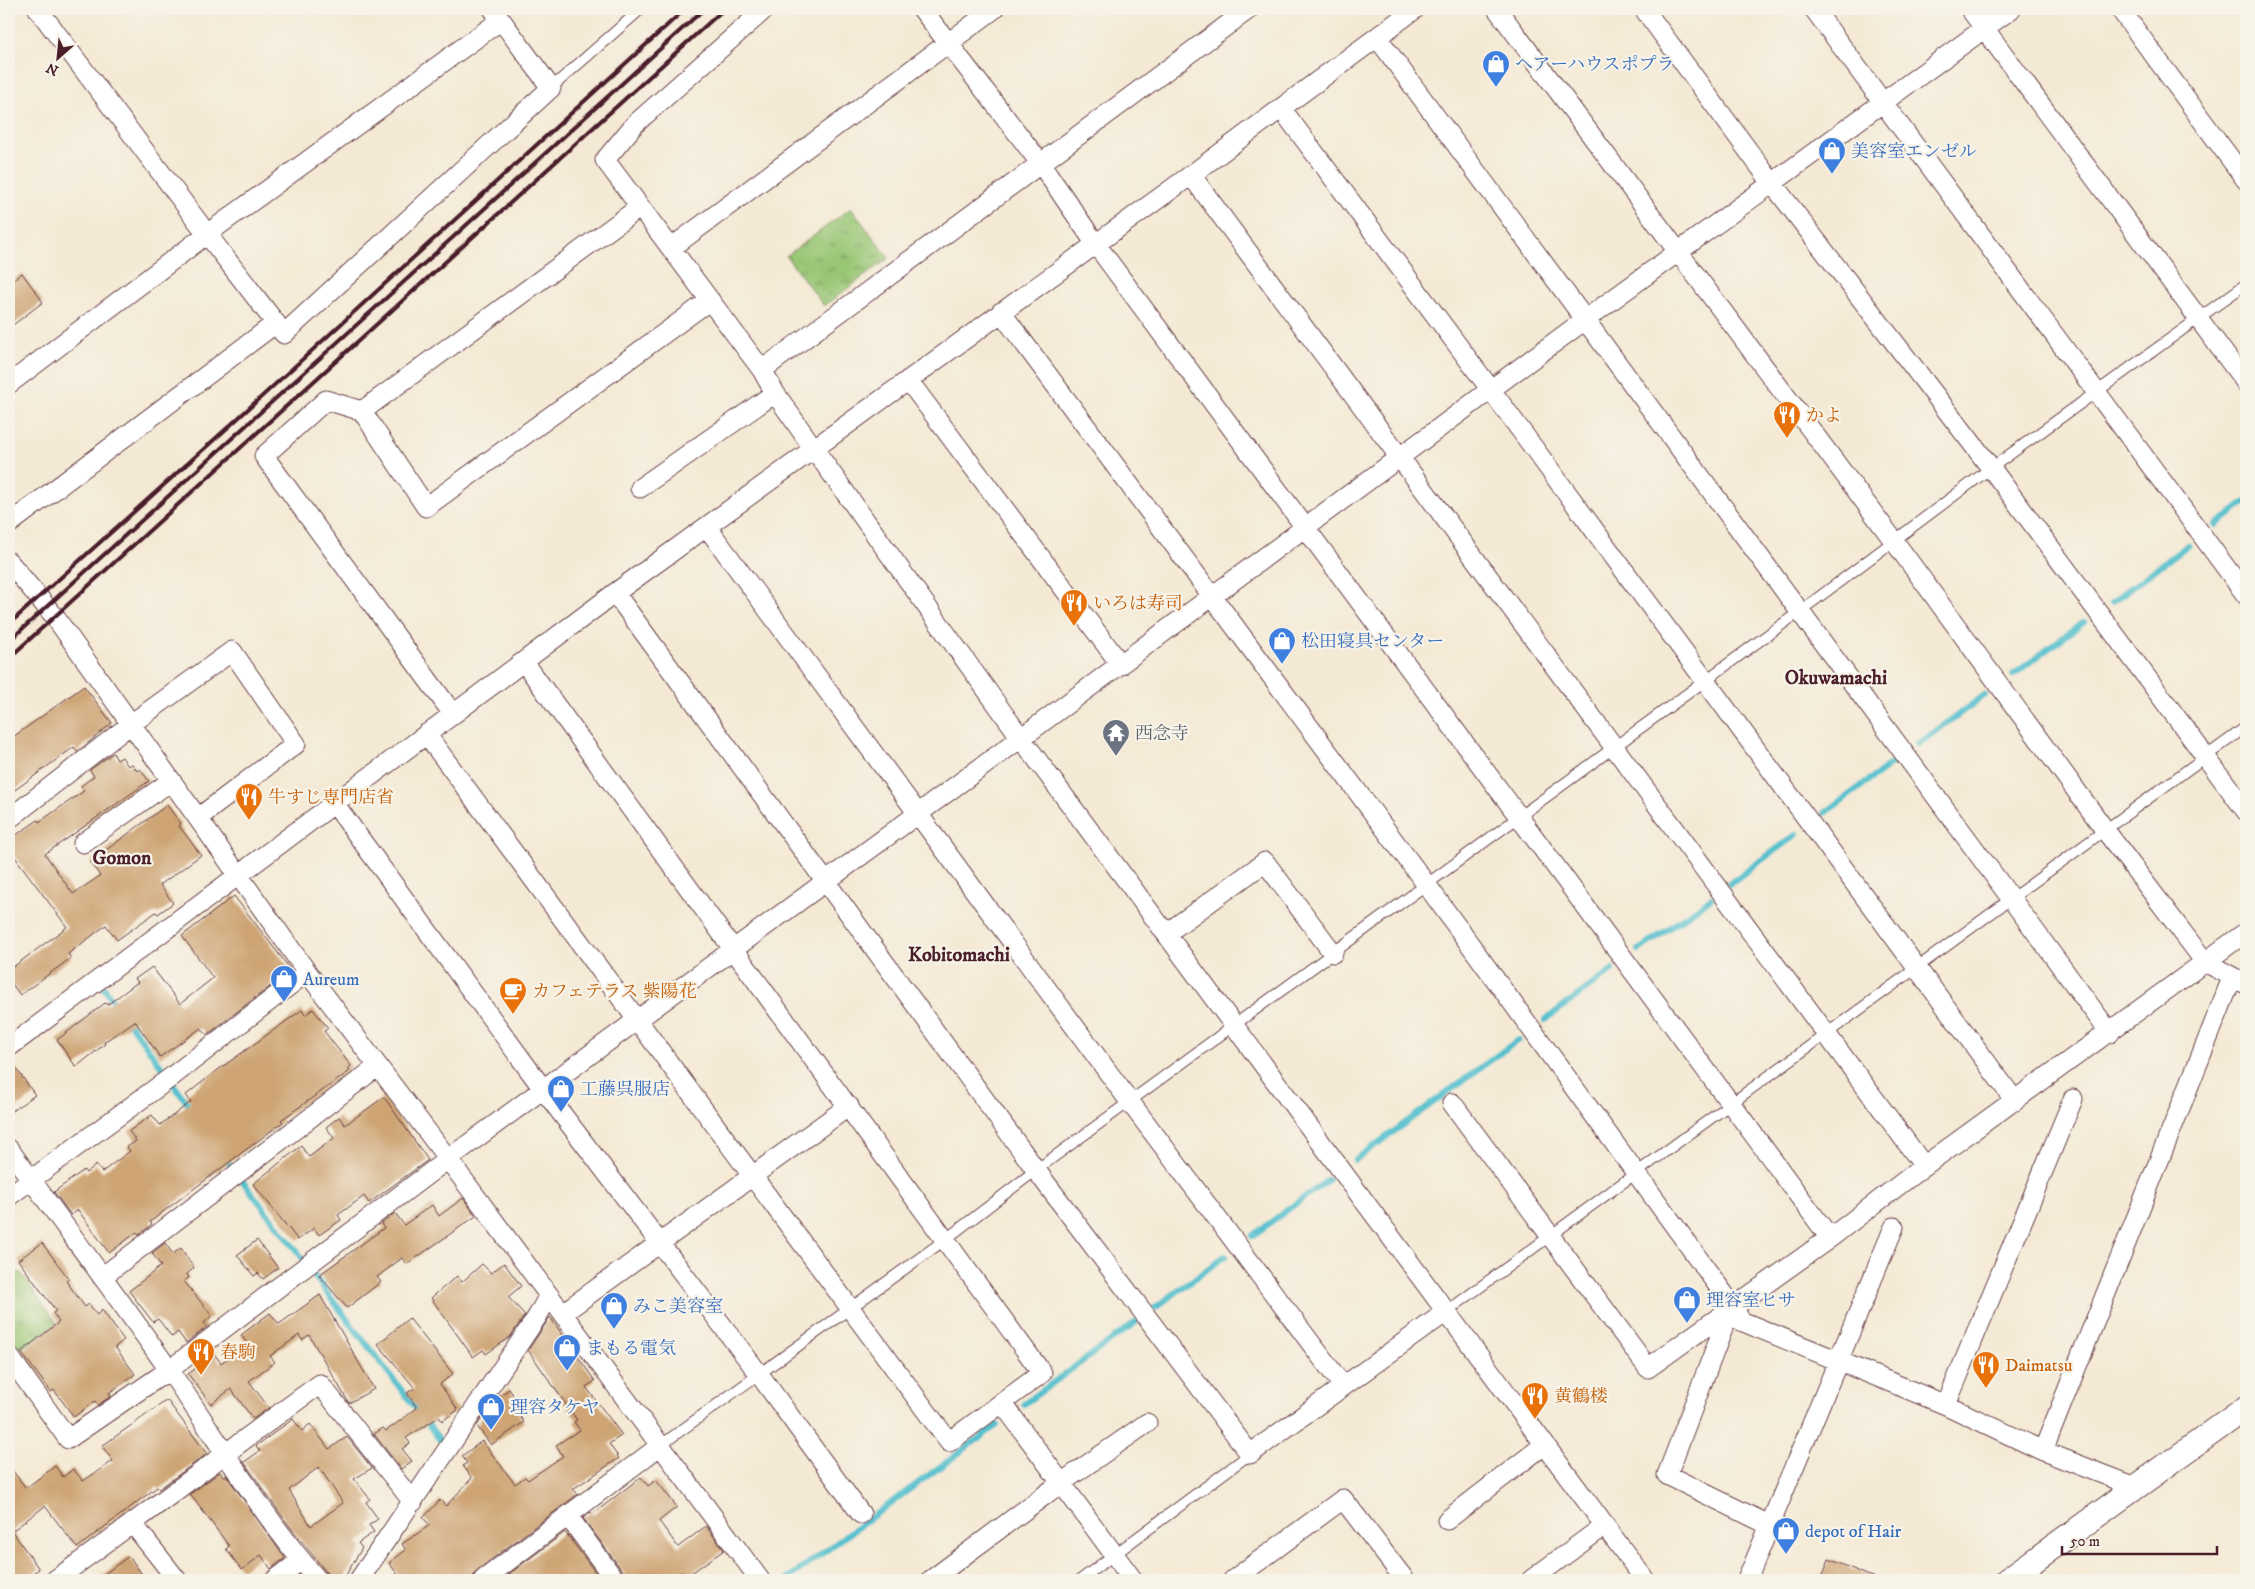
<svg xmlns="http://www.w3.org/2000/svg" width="2255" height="1589" font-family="'IM FELL DW Pica','Noto Serif JP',serif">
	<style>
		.grass { fill: url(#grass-tufts); stroke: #727250 }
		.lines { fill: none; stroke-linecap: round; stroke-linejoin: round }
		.stream { stroke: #54c0ce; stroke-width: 6 }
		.building { fill: #cea474; fill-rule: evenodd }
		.service-casing { stroke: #643d44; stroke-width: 12 }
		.minor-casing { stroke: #643d44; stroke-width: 21 }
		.tertiary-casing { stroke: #643d44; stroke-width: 26 }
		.service { stroke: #fff; stroke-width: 10 }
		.minor { stroke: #fff; stroke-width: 19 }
		.tertiary { stroke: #fff; stroke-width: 24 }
		.rail { stroke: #4a1f2b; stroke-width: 4 }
		.labels { text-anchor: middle; stroke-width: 4.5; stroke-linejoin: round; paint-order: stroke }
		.shop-label { font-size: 18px; fill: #366cbe; stroke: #f7f3e8; text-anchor: start }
		.food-label { font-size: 18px; fill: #c56008; stroke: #f7f3e8; text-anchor: start }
		.worship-label { font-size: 18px; fill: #5b616d; stroke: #f7f3e8; text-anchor: start }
		.quarter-label { font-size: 20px; font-weight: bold; fill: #4a1f2b; stroke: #f7f3e8 }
	</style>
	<defs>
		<pattern id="grass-tufts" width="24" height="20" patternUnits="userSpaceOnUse" patternTransform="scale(1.25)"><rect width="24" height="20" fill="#99c675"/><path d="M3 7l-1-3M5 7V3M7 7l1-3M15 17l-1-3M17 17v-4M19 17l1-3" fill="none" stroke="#7fa060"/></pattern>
	</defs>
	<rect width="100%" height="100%" fill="#f7f3e8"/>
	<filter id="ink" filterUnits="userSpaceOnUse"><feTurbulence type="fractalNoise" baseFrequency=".02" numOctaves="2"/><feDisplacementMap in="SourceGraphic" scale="10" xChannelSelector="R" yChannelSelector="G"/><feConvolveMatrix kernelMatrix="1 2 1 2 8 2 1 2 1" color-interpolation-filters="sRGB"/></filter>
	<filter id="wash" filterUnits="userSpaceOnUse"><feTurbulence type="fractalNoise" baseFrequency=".0096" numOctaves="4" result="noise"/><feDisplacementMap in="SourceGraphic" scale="20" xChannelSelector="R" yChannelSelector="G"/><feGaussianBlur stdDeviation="1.12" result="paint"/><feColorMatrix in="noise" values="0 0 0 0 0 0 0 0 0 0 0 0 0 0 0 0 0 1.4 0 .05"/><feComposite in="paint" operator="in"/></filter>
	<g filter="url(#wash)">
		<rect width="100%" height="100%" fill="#f4e9d4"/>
		<path class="grass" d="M851,208l38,50 -65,48 -38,-50z
			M20,1272l37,51 -37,27 -11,-15v-55z"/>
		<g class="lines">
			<path class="stream" d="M2216,525l30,-23
				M2112,602l76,-57
				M2013,675l71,-53
				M1918,744l67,-49
				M1825,813l66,-49
				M1729,884l68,-50
				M1639,950l72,-52
				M101,984l17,23
				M125,1017l41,56
				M1545,1020l67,-50
				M174,1085l19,26
				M224,1156l7,10
				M1355,1160l163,-120
				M241,1179l62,80
				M1252,1236l76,-56
				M311,1272l135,176
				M1155,1308l70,-52
				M1024,1404l112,-82
				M786,1580l211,-155"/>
		</g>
		<g id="blocks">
			<path class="building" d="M22,273l21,29 -34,26v-45z
				M84,686l28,37 -35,29 -3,-5 -59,43 -6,-9v-41z
				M113,753l4,7 5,-3 6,9 4,-2 5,7 3,-2 9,12 -104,73 28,40 27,-18 -10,-14 77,-57 14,19 -2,2 22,29 -41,30 13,18 -15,11 -2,-2 -39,28 -11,-15 -38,29 3,4 -51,37 -11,-15v-10l58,-43 -58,-78v-9l29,-20 1,2 45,-31 -3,-5 13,-10 -4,-6z
				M234,896l57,74 -84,65 -6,-7 -41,29 -25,-36 -31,21 1,2 -29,23 -19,-27 48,-37 2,2 31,-23 -3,-3 17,-12 28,37 33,-26 -31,-42z
				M313,1009l15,19 -4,3 27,35 -3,3 2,2 -69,49 2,2 -111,83 -22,17 2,2 -13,11 -2,-3 -28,21 -31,-43 -7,5 -17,-23 30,-22 2,3 10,-8 6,7 28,-21 -3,-4 9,-6 -7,-10 23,-16 8,10 31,-23 -5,-7 29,-23 87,-62 3,5z
				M9,1058l26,37 -26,18z
				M384,1097l44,63 -59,43 -5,-7 -26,19 3,5 -22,15 -5,-7 -16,12 -45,-56 48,-38 8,11 25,-19 -8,-11 13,-10 6,8z
				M463,1198l13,18 -69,48 -5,-6 -25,19 4,5 -34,26 -28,-33 65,-47 -3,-4 14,-11 9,12 28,-20 7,11z
				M257,1240l21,28 -15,11 -5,-6 -4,3 -17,-21z
				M42,1243l27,36 -3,2 19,26 4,-3 8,11 5,-5 22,30 -9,7 20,27 -26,19 2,3 -13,9 -3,-4 -21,16 -20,-27 -3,2 -30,-40 38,-30 -6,-9 3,-2 -38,-51z
				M165,1243l8,11 8,-6 13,20 -7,6 2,4 -5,3 28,35 -8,7 3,4 -21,16 -8,-11 -6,5 -14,-18 -5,3 -24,-31 32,-25 -9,-13z
				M504,1263l17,23 -13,11 17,18 -15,22 -24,17 -3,-4 -10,7 -42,-59 26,-22 5,6 20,-18 9,9z
				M320,1295l54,94 -25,14 -40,-68 -7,5 -3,-5 -29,21 5,6 -26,19 20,27 -16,11 -22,-30 -20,15 -23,-30 14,-10 -2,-3 12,-10 9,12 26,-20 -6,-8 29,-22 9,11z
				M550,1317l45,64 -9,6 36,48 -13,9 10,14 -46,31 5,5 -102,77 -4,9h-70l-13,-17 17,-13 -4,-6 28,-19 -7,-7 17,-18 6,6 26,-28 -9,-12 4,-3 -5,-7 20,-15 33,43 10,-7 3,3 35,-24 -7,-11 24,-15 -6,-8 3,-2 -49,-70z
				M409,1318l44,56 -13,10 18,26 -16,11 -3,-4 -33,21 4,5 -8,6 10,12 -11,8 -27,-35 9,-6 3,3 31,-23 -10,-15 8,-5 -37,-44z
				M509,1389l15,21 -6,4 6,8 -33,23 -14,-19 6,-10 15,-10 -4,-6z
				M167,1400l40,54 -48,35 -2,-2 -80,61 -32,-42 -33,25 27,38 -16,11h-14v-114l17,22 29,-22 8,11 10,-8 10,12 30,-20 -11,-15z
				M293,1419l9,12 8,-7 19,25 18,-12 25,31 -18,11 16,20 -4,3 12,17 -9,6 5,7 -16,11 4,5 -19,32h-14l-2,-7 -40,-50 -43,-61 16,-11 -4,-5zM319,1467l24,36 -32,23 -22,-36z
				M220,1472l4,5 2,-2 59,83 -14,11 -10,-14 -19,15 -16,-21 3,-3 -39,-52z
				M641,1477l7,9 8,-6 21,27 -18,14 19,26 28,-21 18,24 -37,26 -5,-4 -12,8h-44l-2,-7 -41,-55 8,-6 2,2z
				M565,1532l36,48h-100z
				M129,1556l17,24h-50z
				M1829,1559l50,21h-58z"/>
		</g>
	</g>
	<g filter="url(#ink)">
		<use href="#blocks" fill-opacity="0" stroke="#643d44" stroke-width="1"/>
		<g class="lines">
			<defs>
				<path id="service" d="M551,88l90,-79
					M1446,1312l800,-585
					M661,1445l285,-206 90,-69 763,-558 192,-144 255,-184
					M1080,1580l170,-126"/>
				<path id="minor" d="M38,9l169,225 77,100 267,-246 -58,-79
					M765,9l-130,115 -30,36 157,210 13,23 39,56 207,289 624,842
					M922,9l119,155 54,79 735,995
					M1497,9l397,532 211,289 100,132 41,-30
					M1644,9l128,174 219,285 255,343
					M1814,9l432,586
					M1970,9l276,374
					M2120,9l126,171
					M1377,37l733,996
					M1281,108l210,282 524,711
					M1191,175l733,991
					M671,248l323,-239
					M1001,312l425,572 306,421 9,16 205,84 97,46 93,36
					M762,370l487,-361
					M908,380l213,285
					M9,384l198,-150 294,-214
					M362,411l64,96 284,-207
					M640,488l135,-95
					M9,524l267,-201
					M707,527l423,575 213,284
					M9,562l46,55 252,355 141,187 312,421
					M615,593l421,577 214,284 196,-142
					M453,714l-189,-258 62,-56 36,11 278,-204
					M426,734l523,708 93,-69 -518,-711
					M334,803l209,286 216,285 102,140
					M9,819l122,-95 101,-73 64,93 -98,74
					M83,843l88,-62
					M1167,933l98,-71 68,91
					M9,1047l606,-454 576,-418 224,-166
					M1452,1103l196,265 182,-130 94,-72 281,-204 41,22
					M9,1149c53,74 108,146 160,221 49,70 93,146 149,210
					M9,1196l161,-118 137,-106
					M102,1277l276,-211
					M1732,1305l-65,170 102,50
					M563,1313l286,-207
					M9,1356l59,83 101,-69 279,-211 573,-421 565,-419 425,-310
					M1003,1404l130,176
					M1946,1405l127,-306
					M2043,1451l189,-473
					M568,1516l47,64
					M1447,1520l97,-75
					M133,1524l44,56
					M55,1580c89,-64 176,-132 265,-196l93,118
					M275,1580l26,-20
					M359,1580l178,-263 12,-22
					M483,1580l178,-135
					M931,1580l130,-97 86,-60
					M1233,1580l110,-81 62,81
					M1531,1580l73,-54
					M1747,1580l147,-353"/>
				<path id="tertiary" d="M2007,1580l239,-172"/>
			</defs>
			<use href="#service" class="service-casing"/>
			<use href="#minor" class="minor-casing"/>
			<use href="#tertiary" class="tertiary-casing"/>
			<use href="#service" class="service"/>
			<use href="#minor" class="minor"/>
			<use href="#tertiary" class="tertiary"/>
			<path class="rail" d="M9,624l226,-203 450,-412
				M9,641l695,-632
				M9,658l715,-649"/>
		</g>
	</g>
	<defs>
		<symbol id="shop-pin" viewBox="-11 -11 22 30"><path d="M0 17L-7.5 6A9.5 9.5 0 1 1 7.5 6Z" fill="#3f7fe0" stroke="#f7f3e8"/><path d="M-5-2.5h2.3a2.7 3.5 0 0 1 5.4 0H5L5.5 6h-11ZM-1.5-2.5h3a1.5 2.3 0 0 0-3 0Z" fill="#fff"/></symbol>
		<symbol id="restaurant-pin" viewBox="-11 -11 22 30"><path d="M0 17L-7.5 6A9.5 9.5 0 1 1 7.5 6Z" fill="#e8710a" stroke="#f7f3e8"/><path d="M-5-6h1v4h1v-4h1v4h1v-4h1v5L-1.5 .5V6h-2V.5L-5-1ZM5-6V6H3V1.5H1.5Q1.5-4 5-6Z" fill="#fff"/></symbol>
		<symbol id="temple-pin" viewBox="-11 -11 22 30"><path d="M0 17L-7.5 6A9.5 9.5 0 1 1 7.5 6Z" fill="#6b7280" stroke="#f7f3e8"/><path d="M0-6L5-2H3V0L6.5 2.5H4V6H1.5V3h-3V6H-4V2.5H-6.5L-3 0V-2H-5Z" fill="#fff"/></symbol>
		<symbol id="cafe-pin" viewBox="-11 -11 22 30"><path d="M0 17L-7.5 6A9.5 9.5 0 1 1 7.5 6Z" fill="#e8710a" stroke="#f7f3e8"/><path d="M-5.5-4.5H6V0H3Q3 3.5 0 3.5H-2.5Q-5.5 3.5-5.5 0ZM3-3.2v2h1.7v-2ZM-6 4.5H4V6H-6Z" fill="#fff"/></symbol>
	</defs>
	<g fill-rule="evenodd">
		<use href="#shop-pin" x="1480" y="48" width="32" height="43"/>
		<use href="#shop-pin" x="1816" y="135" width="32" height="43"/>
		<use href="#restaurant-pin" x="1771" y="399" width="32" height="43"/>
		<use href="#restaurant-pin" x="1058" y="587" width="32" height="43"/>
		<use href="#shop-pin" x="1266" y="625" width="32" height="43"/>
		<use href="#temple-pin" x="1100" y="717" width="32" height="43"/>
		<use href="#restaurant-pin" x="233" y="781" width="32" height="43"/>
		<use href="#shop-pin" x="268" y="963" width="32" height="43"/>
		<use href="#cafe-pin" x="497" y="975" width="32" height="43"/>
		<use href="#shop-pin" x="545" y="1073" width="32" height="43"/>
		<use href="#shop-pin" x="1671" y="1284" width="32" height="43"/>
		<use href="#shop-pin" x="598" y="1290" width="32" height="43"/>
		<use href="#shop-pin" x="551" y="1332" width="32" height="43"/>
		<use href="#restaurant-pin" x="185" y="1336" width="32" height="43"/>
		<use href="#restaurant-pin" x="1970" y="1349" width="32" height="43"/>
		<use href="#restaurant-pin" x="1519" y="1380" width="32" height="43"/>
		<use href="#shop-pin" x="475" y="1391" width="32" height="43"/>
		<use href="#shop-pin" x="1770" y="1515" width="32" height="43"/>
	</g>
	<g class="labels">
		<g class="shop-label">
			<text x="1515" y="70">ヘアーハウスポプラ</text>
			<text x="1851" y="157">美容室エンゼル</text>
			<text x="1301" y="647">松田寝具センター</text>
			<text x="303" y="985">Aureum</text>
			<text x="580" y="1095">工藤呉服店</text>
			<text x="1706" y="1306">理容室ヒサ</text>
			<text x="633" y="1312">みこ美容室</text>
			<text x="586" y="1354">まもる電気</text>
			<text x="510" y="1413">理容タケヤ</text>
			<text x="1805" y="1537">depot of Hair</text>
		</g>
		<g class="food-label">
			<text x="1806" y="421">かよ</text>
			<text x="1093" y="609">いろは寿司</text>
			<text x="268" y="803">牛すじ専門店省</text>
			<text x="532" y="997">カフェテラス 紫陽花</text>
			<text x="220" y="1358">春駒</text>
			<text x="2005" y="1371">Daimatsu</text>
			<text x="1554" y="1402">黄鶴楼</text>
		</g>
		<g class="worship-label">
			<text x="1135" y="739">西念寺</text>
		</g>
		<g class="quarter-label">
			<text x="1836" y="684">Okuwamachi</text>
			<text x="122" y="864">Gomon</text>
			<text x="959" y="961">Kobitomachi</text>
		</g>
	</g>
	<rect width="2255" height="1589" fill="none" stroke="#f7f3e8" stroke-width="30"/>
	<g transform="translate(58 58) rotate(207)" stroke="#f7f3e8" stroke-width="4" paint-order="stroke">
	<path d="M0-4L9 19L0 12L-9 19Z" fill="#4a1f2b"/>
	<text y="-8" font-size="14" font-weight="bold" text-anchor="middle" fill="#4a1f2b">N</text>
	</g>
	<path d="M2062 1546v8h155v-8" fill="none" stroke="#4a1f2b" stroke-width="2.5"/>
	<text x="2070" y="1546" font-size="15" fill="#4a1f2b" stroke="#f7f3e8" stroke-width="4" paint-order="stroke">50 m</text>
</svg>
